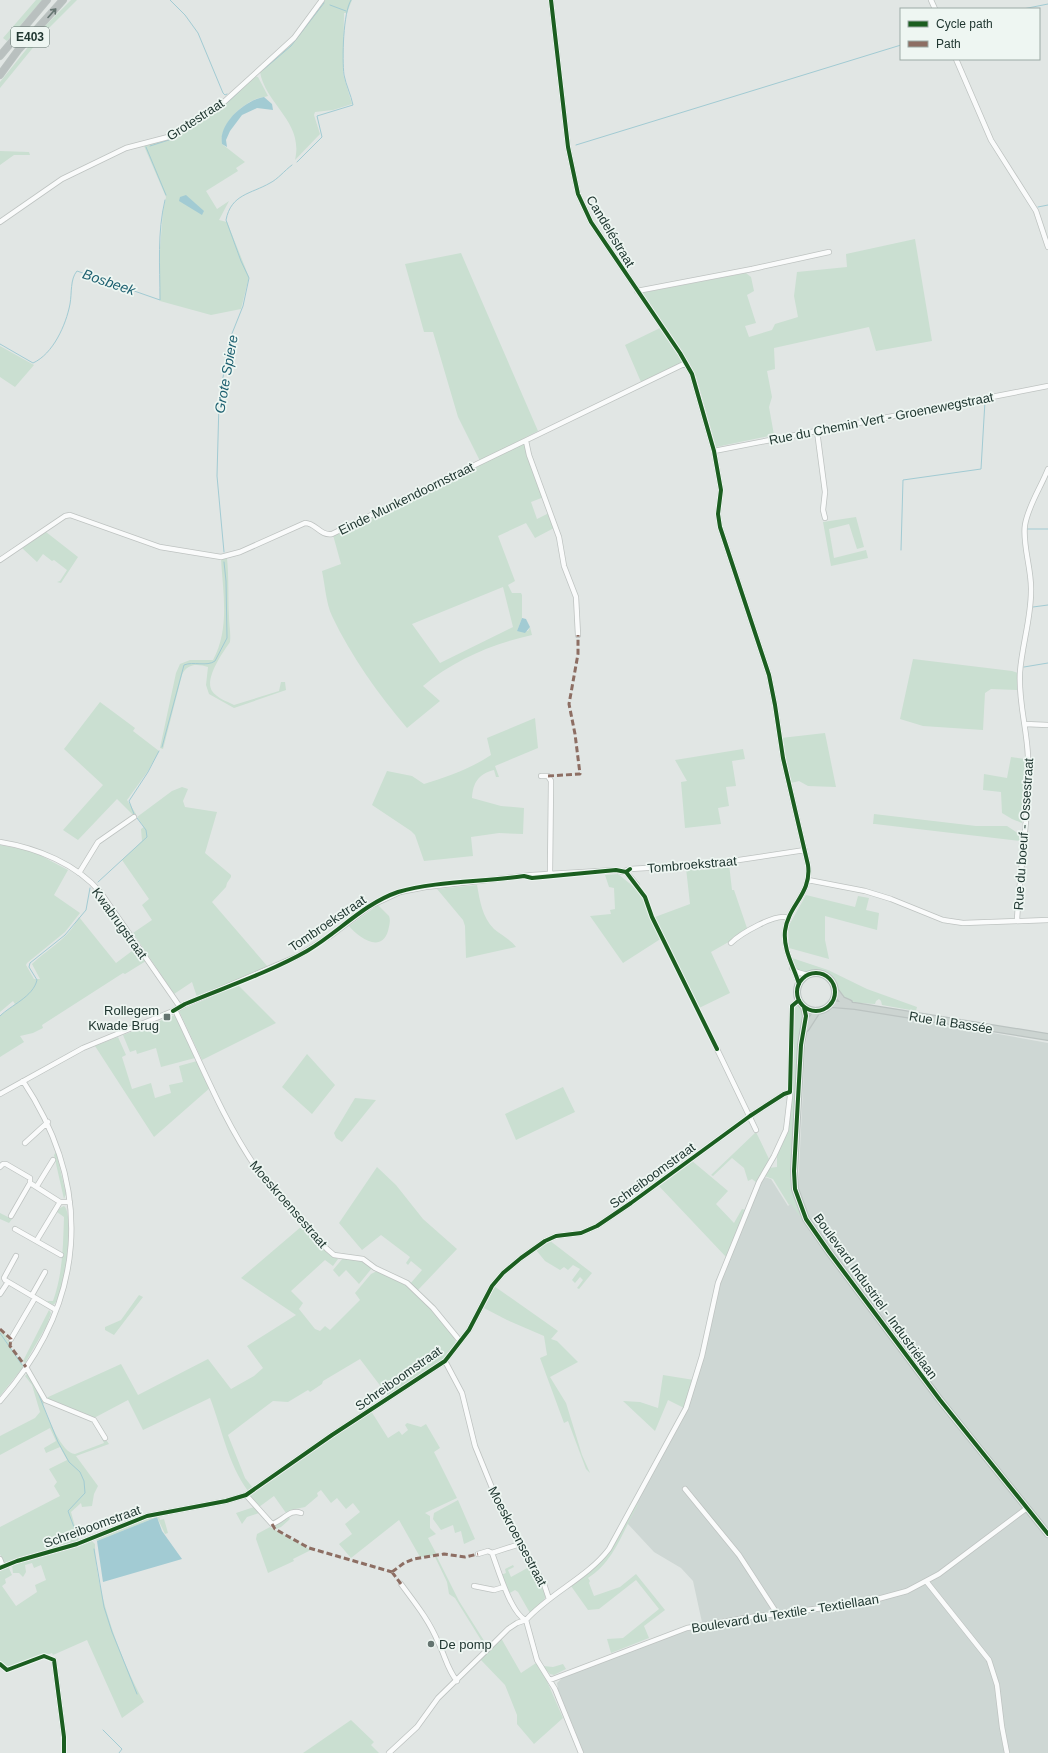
<svg xmlns="http://www.w3.org/2000/svg" width="1048" height="1753" font-family="Arial,sans-serif">
	<style>
		.built { fill: #ced7d4 }
		.green { fill: #cadfd1; fill-rule: evenodd }
		.water { fill: #a2cbd3 }
		.lines { fill: none; stroke-linecap: round; stroke-linejoin: round }
		.stream { stroke: #a2cbd3; stroke-width: 1 }
		.minor-casing { stroke: #bec3c1; stroke-width: 6 }
		.major-casing { stroke: #bbc3c1; stroke-width: 8 }
		.highway-casing { stroke: #bbc3c1; stroke-width: 8 }
		.minor { stroke: #fafbfb; stroke-width: 4.5 }
		.major { stroke: #ccd4d1; stroke-width: 5.5 }
		.highway { stroke: #b9c0bf; stroke-width: 6 }
		.quiet { stroke: #8d6e63; stroke-width: 3; stroke-dasharray: 6 3; stroke-linecap: butt }
		.cycleway-casing { stroke: #eef6f2; stroke-width: 6 }
		.cycleway { stroke: #1b5e20; stroke-width: 4 }
		.oneway { stroke: #657571 }
		.poi-dot { fill: #647470; stroke: #eef6f2; stroke-width: 1.5 }
		.labels { text-anchor: middle; stroke-width: 3.5; stroke-linejoin: round; paint-order: stroke }
		.shield { fill: #eef6f2; stroke: #5e706b; stroke-width: 1 }
		.shield-label { font-size: 12px; font-weight: bold; fill: #203731 }
		.street-label { font-size: 13px; fill: #203731; stroke: #eef6f2 }
		.poi-label { font-size: 13px; fill: #203731; stroke: #eef6f2; text-anchor: end }
		.water-label { font-size: 14px; font-style: italic; fill: #1d6070; stroke: #eef6f2 }
	</style>
	<rect width="100%" height="100%" fill="#e1e6e4"/>
	<path class="built" d="M843,1006l205,37v710h-464l-26,-64 -1,-6 6,-6 115,-44 25,-6 -10,-46 -12,-13 -27,-16 -27,-29 10,-18 -2,-2 46,-80 9,-20 26,-111 46,-112 2,-3 7,2 17,27 3,-3 -3,-10 10,-3 7,-142 3,-20 6,-11 21,-10z"/>
	<path class="green" d="M36,0h6l-35,41 -4,-3z
		M71,0h6l-28,28 -49,60v-6l46,-57z
		M325,0h27l-5,13h-3l-1,61 9,30 -19,6 -18,2 -1,3 6,19 -25,26c9,-38 -29,-55 -35,-88l30,-27z
		M254,76l4,1 10,19c-2,1 -6,1 -9,2 -17,5 -40,27 -37,46l23,18 -9,6 2,3 -32,20 11,18 12,-8 -10,19 8,2 22,55 -8,32 -30,6 -51,-14v-53l3,-36 3,-15 -22,-51 28,-8 59,-40z
		M0,151l29,1 1,3h-16l-14,10z
		M915,239l17,102 -56,10 -7,-24 -95,21 1,21 -8,2 5,26 -3,10 5,28 -58,12 -20,-71 -55,-83 105,-20 5,4 3,14 -7,4 9,28 -11,3 4,11 23,-7 3,-6 23,-7 -4,-21 3,-24 50,-5 -1,-13z
		M461,253l77,178 -58,30 -22,-44 -25,-85h-9l-19,-68z
		M660,328l22,33 -4,4 -37,17 -16,-37z
		M0,346l34,19 -19,22 -15,-10z
		M521,443l4,3 19,51 -13,5 6,17 12,-6 5,15 -19,10 -9,-15 -28,13 17,45 -7,4 4,8h9l1,2v23l-5,13h11l2,-4 2,8c-40,9 -78,25 -109,51l17,15 -33,27c-29,-34 -56,-72 -75,-112 -6,-13 -7,-31 -10,-45l19,-7 -8,-29zM503,587l10,40 -73,36 -28,-39z
		M856,517l8,30 -7,2 -8,-25 -20,5 5,29 32,-8 2,8 -37,8 -8,-44z
		M46,532l32,25 -17,26 -4,-1 3,-1 7,-11 -13,-10 -2,1 -9,-7 -6,8 -15,-14z
		M227,558c2,20 1,39 2,58 0,9 2,17 1,26 -7,10 -26,37 -18,49 5,7 14,10 22,14l45,-14 2,-9h4l1,8 -52,18 -25,-14 -3,-9 2,-18c-10,-3 -21,-4 -26,8l-19,74 -3,-1 16,-75 4,-9 10,-4h23c17,-31 10,-67 8,-101z
		M913,659l99,12 6,2 -1,17 -26,-1 -6,4 -2,37 -60,-4 -23,-7z
		M100,702l35,26 -2,3 26,20 -11,20 -21,29 9,14 -2,2 -17,-17 -39,41 -15,-10 40,-45 -39,-36z
		M535,718l3,30 -43,18 4,11h-3l-2,-7c-16,4 -21,13 -22,28l29,8 23,2 -1,26 -24,-1 -28,4 2,19 -49,5 -9,-26 -4,-4 -39,-26 15,-34 25,5 12,8c23,-7 46,-15 67,-29l-4,-17z
		M825,733l11,54 -28,-1 -9,-5 -8,2 -10,-45z
		M743,749l2,10 -13,2 4,25 -10,1 3,19 -11,2 3,16 -36,4 -4,-46 6,-1 -12,-21z
		M1011,757l14,2 -3,64 -10,-4 -10,-6 -1,-21 -18,-2 1,-16 23,4z
		M182,787l6,2 -5,12 2,6 32,5 -12,41 26,22v2l-4,6 -1,4 -14,15 56,65 -71,30 -5,-15 -18,12 -41,-61 19,-13 -10,-15 7,-6 -27,-39 20,-19 -1,-12 3,-2 -7,-10 35,-26z
		M874,814l102,12h31l15,10 -1,5 -146,-17h-2z
		M0,845l32,6 36,19 -14,25 26,18 -15,19 -38,31 -1,2 8,14h6l-8,-15c18,-17 35,-24 47,-47l37,46 20,-15 10,13 -21,13 -2,-1 -81,52 1,3 -10,5 -13,3 4,6 -24,15v-41l15,-12 -2,-3 -13,11z
		M729,864l3,26h2l14,41 -37,21 19,41 -31,15 -44,-91 35,-13 -4,-36z
		M618,874l16,13 2,-2 4,5 -1,2 6,7 17,39 -39,25 -33,-47 21,-2 -1,-4 5,-1 -1,-21 -5,-1 -4,-12z
		M477,885c3,16 5,32 17,44 7,6 16,10 22,18l-50,11 -1,-32 -2,-6 -26,-31z
		M806,895l49,12 3,-11 11,2 -3,12 13,3 -2,17 -52,-14v24l4,19 -40,-11 -1,-21z
		M378,905l11,11c2,5 0,10 -1,15 -7,23 -30,6 -39,-5z
		M792,958l36,12 39,19 50,18 -1,4 -34,-6 -1,-4 -2,-2 -3,2 -1,3c-9,-1 -24,0 -31,-5 -10,-6 -5,-22 -18,-27 -9,-4 -16,1 -25,0l-5,-3z
		M238,985l38,38 -74,37 -23,-49z
		M796,1005l6,5 2,7 -6,32 -7,129 2,17 9,24 -11,-15 -2,1 -16,-26 -9,-3 4,-8 9,-1v-12l11,-26 2,-12 4,-110z
		M175,1015l20,43 -34,9 -5,-19 -19,6 -1,-4 -6,2 -7,-17z
		M118,1037l8,18 -4,2 10,32 19,-6 4,15 16,-5 -2,-8 14,-3 -4,-16 18,-5 14,26 -57,50 -59,-91z
		M307,1054l28,31 -23,29 -30,-27z
		M563,1087l12,25 -59,28 -11,-26z
		M355,1098l21,2 -34,42 -6,-4 -2,-5z
		M756,1132l13,27 -12,24 -5,-4 -4,2 -4,-13 -12,-10 -19,18 -2,-1z
		M56,1152l10,42 -2,5 -10,-44z
		M691,1160l37,31 -12,13 18,19 8,-14 4,1 -19,48 -69,-73z
		M377,1167l19,18 27,34 34,30 -39,41 -8,-6 12,-14 -11,-9 -3,4 -2,-2 4,-6 -29,-22 -19,15 -23,-27z
		M64,1206c11,8 1,93 -11,99l-6,-4h6c10,-28 10,-55 11,-84l-7,-5 3,-4z
		M0,1213l12,6 -3,4 -9,-4z
		M302,1226l18,18 18,15 -5,7 -8,-6 -34,31 12,12 -4,6 16,20 5,2 5,-5 5,4 30,-30 -5,-7 16,-19 6,-3c10,5 22,9 31,15 12,8 49,46 48,59l-15,17 -53,34 -28,-37 -37,22 -1,3 -12,8 -2,-2 -20,12 -15,-1 -45,34 17,43 8,10 -5,3c-20,-27 -26,-62 -38,-93l-67,32 -15,-30 -34,18 -48,-20 75,-34 17,31 70,-36 23,30 23,-13 9,-8 -16,-22 49,-31 -55,-37z
		M549,1240l43,33 -13,16 -2,-1 6,-8 -3,-3 -5,6 -3,-3 8,-11 -7,-4 -5,5 -4,-3 -4,3 -15,-9 -9,-11v-2z
		M343,1258l19,2 10,8 -13,16 -13,-14 -7,7 -6,-7z
		M494,1286l64,45 -7,8 6,2 21,21 -28,15 16,26 16,52 8,18 -4,-4 -18,-48 -4,2 -24,-65 7,-3 -3,-19 -37,-16 -25,-13z
		M139,1295l4,2 -29,38 -9,-5v-3l16,-7z
		M49,1310l2,3 -4,12 -22,38 -2,-2z
		M0,1331l7,5v3l3,2 -1,5 15,20 -24,30z
		M27,1374h2l16,27 -2,4c4,11 19,49 32,49l29,-11 -10,-20 15,21 -33,12 22,30 -4,8 -2,12 -10,1 -1,-4 -10,9 8,29 -75,23 -4,-10v-27l60,-31 -6,-10 3,-4 -8,-13 18,-9 -7,-13 -14,6 -2,-5 12,-7 -6,-13 -50,27v-19l35,-18 5,-6 -8,-27 -7,-9z
		M663,1375l31,5 -10,28 -16,-8 -13,31 -32,-30 17,1 18,6z
		M371,1411l17,27 11,-7 3,4 6,-5 -3,-5 2,-2 14,4 5,-3 14,24 -6,4 23,46 -32,15 5,3v12l6,6 -8,4 9,17 -17,2 -21,-37 -48,38 -12,-14 13,-10 -7,-10 15,-12 -7,-9 -7,6 -9,-11 -6,5 -10,-13 -4,3 1,3 -13,11 -14,3 -5,3 -12,-17 -15,11 -9,-10v-3z
		M458,1500l17,39 -11,5 -3,-13 -6,2 -2,-8 -12,5 -8,-11 1,-6z
		M635,1503l3,2c-15,25 -24,57 -50,73l2,3 -1,2 5,13 26,-9 16,-13 29,36 -21,16 5,12 -38,15 -4,-14 16,-1 36,-29 -23,-29 -37,29 -11,1 -17,-24 28,-24z
		M254,1507l5,6 -12,4 -5,7 -6,-11z
		M159,1515l1,5 4,-1 4,14 -3,1 -8,-17 -60,24 -1,-2 52,-21z
		M288,1515l2,4 -9,8 -5,2 -1,-3z
		M270,1527l41,23 -18,9 1,2 -26,12 -12,-34 1,-5z
		M92,1541l3,3c-1,44 27,120 49,158l-22,16 -35,-78 -34,15 -1,-2 -48,17 -4,-4v-96l8,-4 4,9 -7,4 1,4 -4,3 14,20 21,-14 -2,-7 11,-5 -5,-15 -7,3 -2,-5 -7,2 1,7 -3,5 -4,-4h-6l-1,-8z
		M435,1557h2l22,44 29,46 -2,1 -31,-50 -6,-4 -2,-12z
		M513,1565l1,2 -6,3 3,7 20,-11c4,6 18,27 13,34 -3,5 -9,9 -14,13l-12,-21 -3,-2 -7,4 -7,-19 5,-2 -1,-4z
		M501,1638l20,35 15,-10 10,16 17,39 -29,26 -17,-20v-9l-12,-30 -25,-26z
		M563,1664l3,5 -12,6 -4,-1 -7,-8 10,1z
		M351,1720l23,22 -3,3 8,8h-76z"/>
	<path class="water" d="M264,97l8,7 1,6 -16,-2 -15,7 -12,16 -4,9 1,7 -5,-3c-4,-21 24,-44 42,-47z
		M186,195l18,16 -2,4 -23,-14 1,-4z
		M522,618l4,1 4,8 -5,6 -8,-2z
		M157,1517l5,14 20,28 -79,23 -6,-41z"/>
	<g class="lines">
		<path class="stream" d="M170,0l15,15 13,18 25,60 2,2 2,-1
			M330,5l16,6
			M1023,9l25,-5
			M263,70l28,-24 33,-43
			M228,102l18,-17
			M576,145l325,-100
			M150,146l22,-7 43,-29
			M146,147l20,48
			M297,162l25,-25 -5,-21 36,-11c-2,-10 -7,-20 -9,-30 -2,-16 -1,-62 7,-75
			M1038,207l10,-2
			M0,344l33,19c20,-9 33,-38 37,-59 2,-11 0,-25 7,-33l83,29c0,-34 -3,-67 5,-100
			M1027,529h21
			M901,550l2,-70 78,-11 4,-68
			M224,552l-7,-76 2,-74 10,-61 14,-35 6,-28 -8,-17 -15,-41c5,-26 25,-26 44,-37 8,-4 14,-12 22,-18
			M1033,607l15,-2
			M1024,667l24,-4
			M162,747l22,-82c9,-4 23,2 31,-4l12,-23 -1,-57 -2,-19
			M134,814l-5,-13 19,-29 11,-21
			M98,882l49,-45 -1,-7 -9,-12
			M0,1016c11,-11 33,-19 37,-36l-8,-13 1,-4 35,-28 21,-25 4,-22
			M0,1333l22,32
			M36,1388l22,54 11,20 11,10 4,9 1,12 -17,18 10,27
			M94,1549l10,58 8,25 25,62
			M103,1730l19,19 -3,4"/>
		<defs>
			<path id="minor" d="M551,0l17,147 10,47 13,28 89,131 12,21 22,77 7,39 -3,24 2,13 49,148 6,30 8,53 25,107c4,29 -20,40 -23,66 -2,19 9,36 14,53
				M931,0l4,9
				M956,59l35,81 45,71 12,36
				M0,222l62,-43 64,-31 46,-12 53,-35 69,-63 28,-38
				M637,291l115,-22 77,-17
				M817,431l8,61 -2,18 2,8
				M526,441l3,14 30,82 5,29 12,31 2,38
				M714,451l334,-65
				M0,560l65,-44 5,-1 90,32 61,10 19,-5 65,-29c11,0 15,13 27,11l354,-171
				M1025,724l23,1
				M541,776h7l3,5 -1,92
				M0,842c37,6 77,22 101,51l79,114
				M626,872l11,13
				M79,873l19,-31 36,-25
				M808,880l57,11 26,8 52,21 20,3 85,-3
				M1017,920c3,-54 13,-109 11,-163 -1,-29 -10,-56 -8,-85 2,-27 11,-53 11,-81 1,-21 -9,-47 -6,-66 3,-19 16,-38 23,-56
				M731,943c9,-9 46,-31 57,-25
				M792,968l5,4 10,3
				M175,1010c26,53 48,110 82,159 20,29 46,54 70,80l7,6 29,4 12,9 32,15 26,25 27,33
				M717,1049l39,81
				M0,1094l83,-46 90,-37 13,-7 112,-48 32,-20 40,-30 30,-14 26,-5 106,-12 84,-5 6,2 8,-3 82,-5 93,-14
				M25,1143l23,-21
				M0,1167l3,-3h3l24,14v5
				M37,1186l16,-26
				M11,1216l19,-33 30,19h10
				M15,1229l46,26
				M37,1240l23,-38
				M16,1256l-12,22 1,2 51,30
				M0,1294l8,-12
				M32,1295l13,-23
				M11,1339l24,-41
				M445,1361l17,32 13,53 22,54 23,44 24,40 5,15
				M26,1367l19,33 49,20 11,18
				M0,1401c86,-98 95,-211 23,-320
				M685,1489l54,66 39,60
				M246,1495l26,29c11,-3 18,-16 29,-11
				M520,1544l-28,9c6,16 19,61 34,67
				M478,1554l10,-3 4,2
				M0,1559l3,8
				M0,1568l17,-7 60,-17 70,-28 79,-15 20,-6 86,-60 113,-74 24,-31 23,-44 11,-13 18,-15 24,-17 11,-5 25,-3 16,-7 34,-23 119,-87 34,-22 6,-2
				M926,1581l63,79 8,25 5,42 5,26
				M401,1584c14,19 28,36 37,58 7,13 9,27 19,39
				M474,1586l20,4 10,-3
				M526,1620c24,-27 61,-42 83,-71l77,-141 16,-52 16,-73 41,-101 15,-26 12,-26 4,-34 2,-90 7,-6
				M526,1620l11,40 18,29 26,64
				M54,1660l10,77v16
				M550,1680l137,-52 64,-11 112,-14 44,-12 32,-17 88,-66
				M389,1753l28,-26 21,-29 51,-50 19,-19 9,-6 9,-3"/>
			<path id="major" d="M797 992a19 19 0 1 1 38 0a19 19 0 1 1-38 0Z
				M836,992l6,8 7,3
				M831,1004l24,2 193,31
				M804,1007l2,9 -5,29 -7,126 1,18 11,30 23,33 111,148 108,134
				M806,1028l11,-17"/>
			<path id="highway" d="M0,56l47,-56
				M0,75l19,-26 44,-49"/>
		</defs>
		<use href="#minor" class="minor-casing"/>
		<use href="#major" class="major-casing"/>
		<use href="#highway" class="highway-casing"/>
		<use href="#minor" class="minor"/>
		<use href="#major" class="major"/>
		<use href="#highway" class="highway"/>
		<path class="quiet" d="M548,776l32,-2 -5,-40 -6,-30 9,-50v-19
			M0,1329l11,10 -1,7 16,21
			M272,1524l3,5 34,19 83,24
			M392,1572l12,-9 10,-4 30,-5 21,3 13,-3
			M392,1572l9,12"/>
		<defs>
			<path id="cycleway" d="M551,0l17,147 10,47 13,28 89,131 12,21 22,77 7,39 -3,24 2,13 49,148 6,30 8,53 25,107c4,29 -20,40 -23,66 -2,19 9,36 14,53
				M626,872l19,25 7,20 65,132
				M797 992a19 19 0 1 1 38 0a19 19 0 1 1-38 0Z
				M804,1007l2,9 -5,29 -7,126 1,18 11,30 23,33 111,148 108,134
				M173,1011l12,-7c40,-17 83,-31 122,-53 31,-18 56,-47 91,-59 36,-11 87,-10 126,-16l8,2 84,-8 10,2 4,-3
				M0,1568l17,-7 60,-17 70,-28 79,-15 20,-6 86,-60 113,-74 24,-31 23,-44 11,-13 18,-15 24,-17 11,-5 25,-3 16,-7 34,-23 119,-87 34,-22 6,-2 2,-86 7,-6
				M0,1664l7,6 37,-14 10,4 10,77v16"/>
		</defs>
		<use href="#cycleway" class="cycleway-casing"/>
		<use href="#cycleway" class="cycleway"/>
	</g>
	<defs><path id="oneway-shaft" d="M-6 0H5M1.5-3L5.5 0L1.5 3" fill="none" stroke-width="1.6" stroke-linecap="round" stroke-linejoin="round"/></defs>
	<use class="oneway" href="#oneway-shaft" transform="translate(52 13) rotate(-48)"/>
	<g class="poi-dot">
		<rect x="163" y="1013" width="8" height="8" rx="2"/>
		<circle cx="431" cy="1644" r="4"/>
	</g>
	<g class="labels">
		<rect class="shield" x="11" y="27" width="38" height="20" rx="3"/>
		<g class="shield-label">
			<text x="30" y="41">E403</text>
		</g>
		<g class="street-label">
			<text transform="translate(195 119) rotate(-33)" y="5">Grotestraat</text>
			<text transform="translate(611 231) rotate(59)" y="5">Candeléstraat</text>
			<text transform="translate(881 418) rotate(-11)" y="5">Rue du Chemin Vert - Groenewegstraat</text>
			<text transform="translate(406 498) rotate(-26)" y="5">Einde Munkendoornstraat</text>
			<text transform="translate(1023 834) rotate(-86)" y="5">Rue du boeuf - Ossestraat</text>
			<text transform="translate(692 864) rotate(-5)" y="5">Tombroekstraat</text>
			<text transform="translate(120 923) rotate(54)" y="5">Kwabrugstraat</text>
			<text transform="translate(327 923) rotate(-34)" y="5">Tombroekstraat</text>
			<text transform="translate(951 1022) rotate(9)" y="5">Rue la Bassée</text>
			<text transform="translate(652 1175) rotate(-36)" y="5">Schreiboomstraat</text>
			<text transform="translate(289 1204) rotate(49)" y="5">Moeskroensestraat</text>
			<text transform="translate(876 1296) rotate(54)" y="5">Boulevard Industriel - Industriélaan</text>
			<text transform="translate(398 1378) rotate(-35)" y="5">Schreiboomstraat</text>
			<text transform="translate(92 1526) rotate(-20)" y="5">Schreiboomstraat</text>
			<text transform="translate(518 1536) rotate(62)" y="5">Moeskroensestraat</text>
			<text transform="translate(785 1613) rotate(-9)" y="5">Boulevard du Textile - Textiellaan</text>
		</g>
		<g class="poi-label">
			<text x="159" y="1015">Rollegem<tspan x="159" dy="15">Kwade Brug</tspan></text>
			<text x="439" y="1649" text-anchor="start">De pomp</text>
		</g>
		<g class="water-label">
			<text transform="translate(109 282) rotate(19)" y="5">Bosbeek</text>
			<text transform="translate(226 374) rotate(-80)" y="5">Grote Spiere</text>
		</g>
	</g>
	<rect x="900" y="8" width="140" height="52" fill="#eef6f2" stroke="#9caaa5"/>
	<rect x="908" y="21" width="20" height="6" fill="#1b5e20" stroke="#9caaa5"/>
	<text x="936" y="28" font-size="12" fill="#203731">Cycle path</text>
	<rect x="908" y="41" width="20" height="6" fill="#8d6e63" stroke="#9caaa5"/>
	<text x="936" y="48" font-size="12" fill="#203731">Path</text>
</svg>
